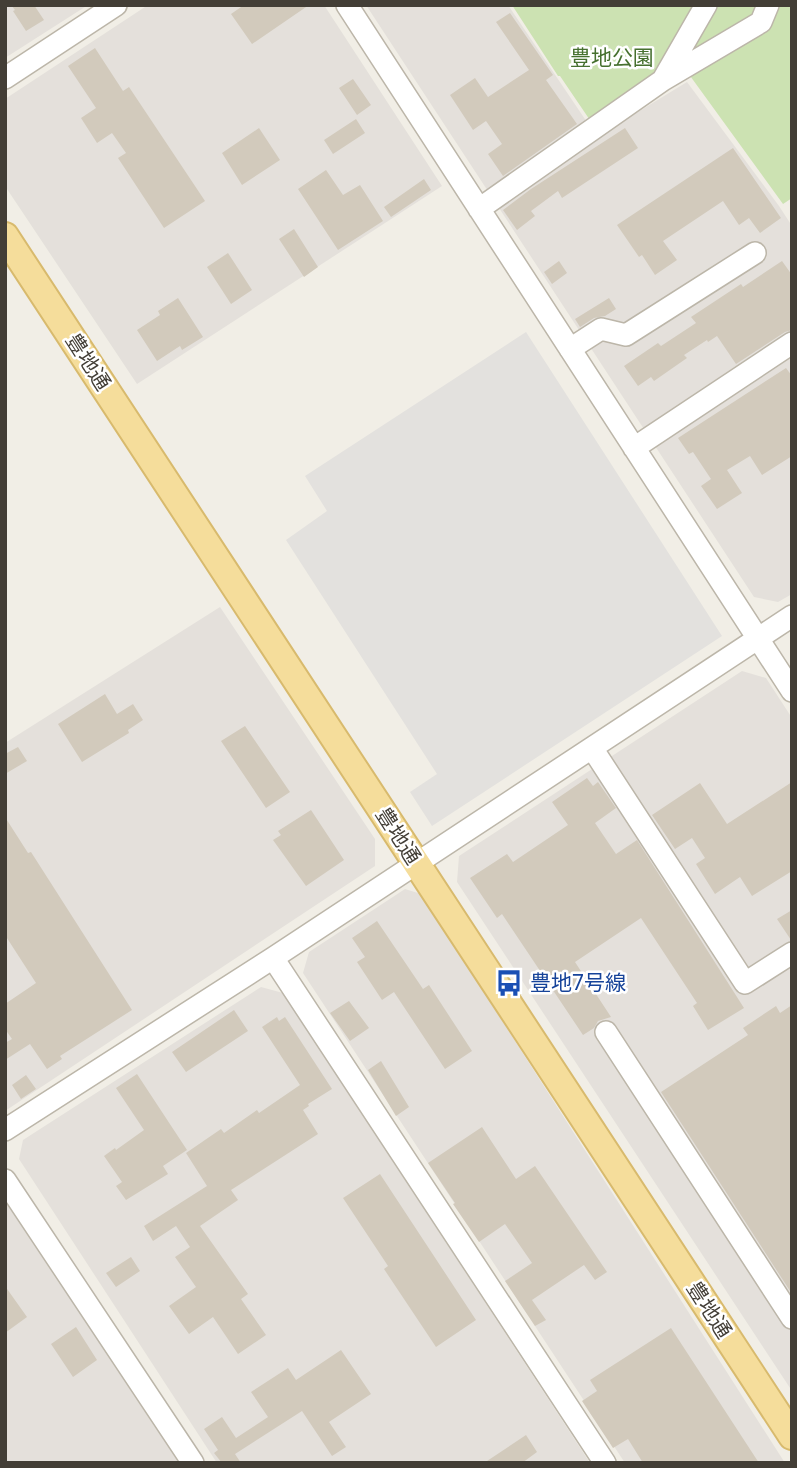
<svg xmlns="http://www.w3.org/2000/svg" width="797" height="1468" font-family="'Noto Sans','Noto Sans JP',sans-serif">
	<style>
		.industrial { fill: #e4e0db }
		.green { fill: #cce2b2 }
		.parking { fill: #e3e1de }
		.building { fill: #d2cabc }
		.lines { fill: none; stroke-linecap: round; stroke-linejoin: round }
		.minor-casing { stroke: #bcb6a9; stroke-width: 24 }
		.major-casing { stroke: #d8ba6d; stroke-width: 30 }
		.minor { stroke: #fff; stroke-width: 21 }
		.major { stroke: #f5dd9b; stroke-width: 26 }
		.labels { text-anchor: middle; stroke-width: 5; stroke-linejoin: round; paint-order: stroke }
		.park-label { font-size: 21px; fill: #46702f; stroke: #fff }
		.street-label { font-size: 21px; fill: #433e36; stroke: #fff }
		.transit-label { font-size: 21px; fill: #164399; stroke: #fff; text-anchor: start }
	</style>
	<rect width="100%" height="100%" fill="#f1eee6"/>
	<path class="industrial" d="M5,5h83l-83,53z
		M148,5h176l118,181 -305,198 -132,-198v-87z
		M366,5h142l89,132 90,-55 92,124 13,20v368l-14,8 -24,-5z
		M220,607l155,232v27l-370,245v-368z
		M742,671l24,7 26,40v673l-335,-509 2,-26z
		M405,889l16,5 364,569h-160l-322,-490 6,-21z
		M261,987l22,6 307,470h-373l-198,-304 4,-19z
		M5,1196l176,267h-176z"/>
	<path class="green" d="M512,5h280v193l-9,6 -95,-131 -90,59 -38,-56h-2z"/>
	<path class="parking" d="M526,332l196,304 -290,190 -22,-34 27,-18 -151,-234 41,-29 -22,-35z"/>
	<path class="building" d="M11,5h23l10,15 -18,11 -13,-20 2,-1z
		M244,5h65l-57,39 -21,-30z
		M510,13l43,62 -7,5 31,44 -74,52 -15,-22 14,-10 -16,-23 -13,9 -23,-35 25,-17 13,19 41,-27 -33,-48z
		M95,48l28,43 6,-4 76,114 -41,27 -46,-70 8,-5 -14,-20 -15,10 -16,-25 15,-10 -28,-42z
		M353,79l18,26 -14,10 -18,-27z
		M356,119l9,14 -32,21 -9,-14z
		M259,128l21,32 -38,25 -20,-32z
		M625,128l13,20 -76,50 -4,-7 -27,20 4,5 -18,14 -14,-20 28,-21z
		M733,148l48,70 -21,15 -11,-15 -10,7 -16,-24 -60,40 14,19 -22,15 -13,-20 -3,2 -22,-32z
		M326,170l17,25 17,-10 23,36 -45,29 -40,-61z
		M424,179l7,11 -40,27 -7,-10z
		M294,229l24,38 -14,10 -25,-38z
		M228,253l24,37 -21,14 -24,-37z
		M559,261l8,12 -15,11 -8,-12z
		M782,261l10,14v55l-7,2 -49,32 -19,-28 -9,6 -1,-2 -23,15 3,3 -33,23 -3,-4 -13,9 -14,-20 34,-23 3,3 35,-23 -5,-6 50,-33 2,3z
		M178,298l25,39 -21,13 -2,-4 -23,15 -20,-31 23,-15 -2,-4z
		M609,298l7,11 -11,7 -11,2 -14,9 -5,-8z
		M786,368l6,8v80l-30,19 -12,-19 -23,14 15,23 -25,16 -16,-23 10,-7 -18,-27 -4,2 -11,-16z
		M105,694l12,20 16,-10 10,16 -15,10 1,3 -47,29 -24,-38z
		M245,726l45,66 -24,16 -45,-67z
		M18,747l9,14 -22,13v-20z
		M587,778l6,8 5,-4 18,26 -21,15 21,31 21,-14 107,168 -36,22 -15,-24 4,-3 -56,-85 -66,44 36,55 -13,4 -4,7 -11,7 -81,-121 -5,4 -27,-40 37,-24 6,8 55,-37 -16,-23z
		M792,782v89l-40,25 -12,-19 -25,17 -19,-30 9,-6 -13,-20 -17,11 -23,-34 48,-32 27,41z
		M311,810l33,50 -38,26 -33,-46 8,-5 -3,-4z
		M5,817l23,36 3,-1 101,158 -72,46 2,3 -15,10 -17,-25 -25,16v-17l7,-4 -7,-10v-25l31,-21 -31,-48z
		M792,910v30h-1l-14,-21z
		M377,921l46,68 6,-4 43,66 -27,18 -51,-77 -12,8 -25,-38 8,-5 -13,-19z
		M349,1001l20,27 -19,13 -20,-28z
		M792,1005v289l-131,-202 87,-57 -5,-7 33,-22 4,7z
		M234,1010l14,21 -62,41 -14,-20z
		M277,1017l2,4 6,-4 47,72 -24,15 1,2 -6,4 15,24 -87,56 7,10 -38,26 48,68 -7,5 25,36 -28,19 -25,-37 -24,17 -20,-28 27,-19 -21,-30 15,-10 -14,-21 -23,15 -9,-15 63,-40 -21,-33 35,-24 3,4 33,-23 2,3 41,-28 -38,-58z
		M381,1061l28,46 -13,9 -28,-46z
		M137,1074l50,76 -24,16 5,8 -42,26 -10,-14 6,-4 -18,-26 11,-8 1,2 28,-20 -28,-42z
		M26,1075l10,14 -15,10 -9,-14z
		M482,1127l34,52 19,-13 72,106 -12,8 -11,-15 -52,35 14,20 -11,6 -30,-45 27,-18 -27,-39 -26,18 -26,-38 2,-1 -27,-40z
		M380,1174l96,146 -40,27 -52,-78 4,-3 -45,-68z
		M131,1257l9,14 -24,16 -10,-14z
		M5,1286l22,31 -22,16z
		M76,1327l21,33 -24,17 -22,-33z
		M671,1328l88,135h-116l-15,-24 -15,9 -31,-47 15,-10 -7,-11z
		M341,1350l30,44 -42,28 17,25 -14,9 -30,-45 -67,43 6,9h-19l-8,-10 4,-3 -14,-21 18,-12 14,21 32,-21 -17,-25 37,-24 8,12z
		M526,1435l11,17 -15,11h-38z"/>
	<g class="lines">
		<defs>
			<path id="minor" d="M347,5l445,686
				M5,78l111,-73
				M664,78l42,-73
				M479,209l184,-129 98,-58 7,-17
				M570,349l31,-20 25,6 129,-82
				M634,448l158,-105
				M592,748l153,235 47,-30
				M273,958l332,505
				M606,1032l186,286
				M5,1130l268,-172 519,-342
				M5,1180l188,283"/>
			<path id="major" d="M5,236l787,1200"/>
		</defs>
		<use href="#minor" class="minor-casing"/>
		<use href="#major" class="major-casing"/>
		<use href="#minor" class="minor"/>
		<use href="#major" class="major"/>
	</g>
	<defs>
		<symbol id="bus-bare" viewBox="-9 -9 18 18"><path d="M-5-6H5V4H4V6H2V4H-2V6H-4V4H-5ZM-3.5-4V0h7V-4ZM-3.5 1.2v1.5H-2V1.2ZM2 1.2v1.5H3.5V1.2Z" fill="#1a4fb4" stroke="#fff" stroke-width="2.5" paint-order="stroke"/></symbol>
	</defs>
	<g fill-rule="evenodd">
		<use href="#bus-bare" x="490" y="964" width="38" height="38"/>
	</g>
	<g class="labels">
		<g class="park-label">
			<text x="612" y="65">豊地公園</text>
		</g>
		<g class="street-label">
			<text transform="translate(88 362) rotate(57)" y="7">豊地通</text>
			<text transform="translate(398 836) rotate(57)" y="7">豊地通</text>
			<text transform="translate(709 1310) rotate(57)" y="7">豊地通</text>
		</g>
		<g class="transit-label">
			<text x="530" y="990">豊地7号線</text>
		</g>
	</g>
	<rect width="797" height="1468" fill="none" stroke="#433e36" stroke-width="14"/>
</svg>
